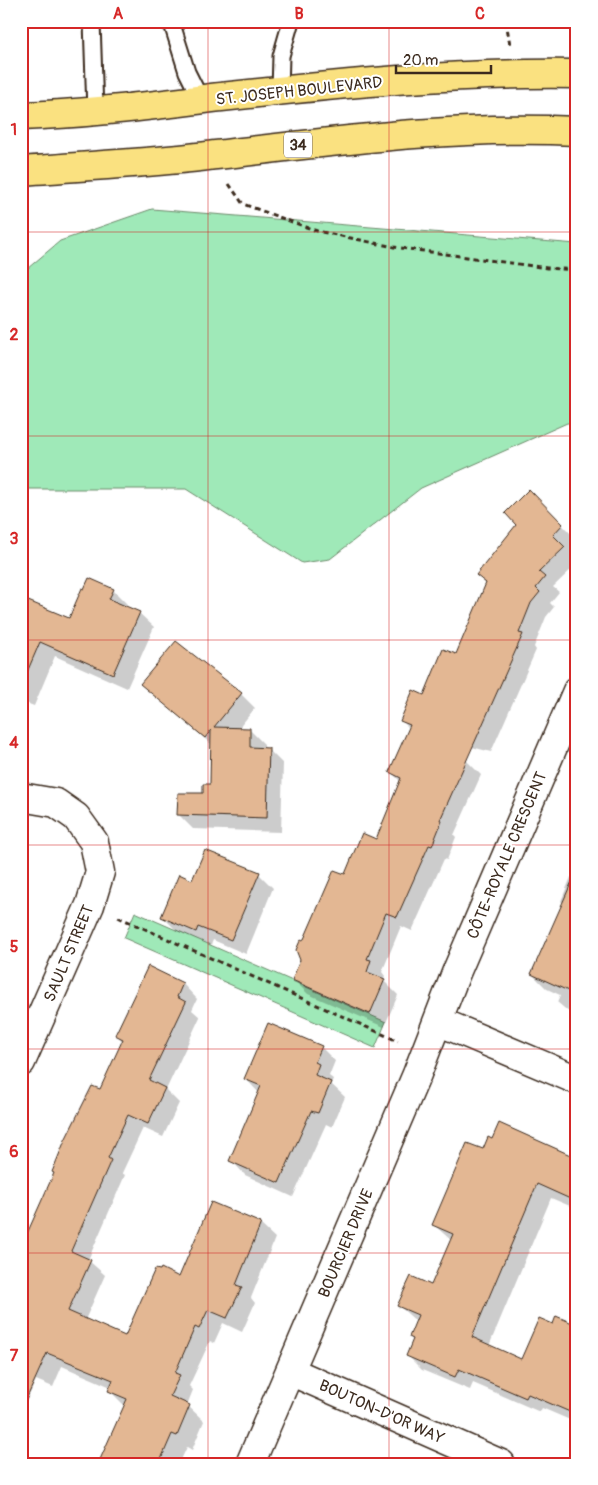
<svg xmlns="http://www.w3.org/2000/svg" width="598" height="1485" font-family="Pangolin,sans-serif">
	<style>
		.green { fill: #9fe9b8; stroke: #6d8a6b }
		.shadow { fill: #0003 }
		.building { fill: #e3b793; stroke: #3b2a1e }
		.lines { fill: none; stroke-linecap: round; stroke-linejoin: round }
		.service-casing { stroke: #3b2a1e; stroke-width: 19 }
		.minor-casing { stroke: #3b2a1e; stroke-width: 31 }
		.primary-casing { stroke: #3b2a1e; stroke-width: 31 }
		.path { stroke: #3b2a1e; stroke-width: 3; stroke-dasharray: 5 4; stroke-linecap: butt }
		.service { stroke: #fff; stroke-width: 15 }
		.minor { stroke: #fff; stroke-width: 28 }
		.primary { stroke: #fae180; stroke-width: 28 }
		.grid { fill: none; stroke: #d62828; stroke-width: 1; stroke-opacity: 0.55 }
		.labels { text-anchor: middle; stroke-width: 4; stroke-linejoin: round; paint-order: stroke }
		.shield { fill: #fff; stroke: #766a62; stroke-width: 1 }
		.shield-label { font-size: 15px; font-weight: bold; fill: #3b2a1e }
		.street-label { font-size: 16px; fill: #3b2a1e; stroke: #fff }
		.neatline { fill: none; stroke: #d62828; stroke-width: 2 }
		.grid-label { font-size: 16px; text-anchor: middle; font-weight: bold; fill: #d62828 }
	</style>
	<rect width="100%" height="100%" fill="#fff"/>
	<filter id="ink" filterUnits="userSpaceOnUse"><feTurbulence type="fractalNoise" baseFrequency=".02" numOctaves="2"/><feDisplacementMap in="SourceGraphic" scale="10" xChannelSelector="R" yChannelSelector="G"/><feConvolveMatrix kernelMatrix="1 2 1 2 8 2 1 2 1" color-interpolation-filters="sRGB"/></filter>
	<g filter="url(#ink)">
		<path class="green" d="M152,209l425,35v179h-10l-146,65 -91,71 -28,4 -116,-74h-165v-215l39,-33z
			M135,912l251,110 -11,26 -251,-110z"/>
		<path class="shadow" d="M529,491l48,49v24l-24,23 6,5 -9,11 4,4 -8,10 -12,30 2,3 -45,102 -23,-6 -2,14 15,15 -27,60 2,2 -9,23 -3,-1 -32,72 -11,-5 -19,46 3,4 -2,4 15,15 -14,32 -76,-33 -15,-15 8,-19 4,-20 40,-64 31,-36 25,-58 -10,-10 19,-43 -8,-8 22,-24 33,-41 30,-71 -10,-10 41,-50z
			M113,590l14,14 -1,3 13,6 15,14 -27,61 -72,-32 -21,50 -13,-5v-101l48,20z
			M142,684l99,10 14,14 -17,21 12,1 14,14v5h4l15,15 -2,68 -88,-3 -14,-14 25,-20 7,-10 1,-40z
			M577,872v147l-20,-17 3,-7 -13,-6 -15,-15 31,-71 -2,-2 10,-24h4z
			M259,874l14,14 -27,66 -33,-14 -2,5 -34,-14 -14,-14 30,-35z
			M148,968l35,16 14,15 -5,11 8,7 -34,73 13,13 -16,34 -20,-9 -21,45 3,2 -37,85 17,15 -20,45 41,18 54,-59 80,-55 15,14 -24,60 4,5 -13,29 -19,-9 -9,20 -4,-2 -21,45 4,4 -6,15 17,16 -12,29 -5,-3 -8,17h-79l25,-58 -15,-15 1,-4 -49,-21 -9,21 -17,-7 -15,33v-161l102,-210 -6,-7z
			M321,1047l14,14 -6,15 4,3 -2,5 14,13 -13,30 -6,-3 -33,73 -48,-22 -14,-15 28,-67 -14,-15z
			M484,1151l93,14v44l-26,-11 -62,148 32,14 56,-24v87l-35,-15 -2,4 -67,-29 -3,7 -48,-20 -14,-14 6,-15 -4,-4 7,-15 -18,-16 33,-20 20,-45 -18,-16z
			M577,1235v16l-5,-5z"/>
		<path class="building" d="M529,489l34,35 -10,11 12,12 -26,25 6,5 -9,11 4,4 -9,11 -12,30 4,1 -83,186 2,1 -10,25 -3,-1 -32,72 -11,-4 -19,46 4,1 -4,12 18,7 -15,35 -78,-34 8,-20 -4,-10 4,-9 4,-2 30,-69 11,4 17,-41 14,6 25,-61 -12,-6 21,-47 -10,-4 13,-31 11,5 19,-46 13,5 30,-71 -10,-8 40,-50 -11,-12z
			M89,578l25,11 -5,10 31,13 -27,62 -73,-32 -19,44v-88l48,20 13,-30 2,1z
			M176,641l66,52 -28,34 36,1v19l19,1 -2,70 -90,-3 1,-22h25v-9h7l1,-54 -6,8 -65,-54z
			M205,850l55,22 -29,68 -33,-13 -2,5 -35,-15 18,-43 13,6z
			M577,870v125l-46,-21z
			M148,966l35,17 -6,14 9,5 -37,78 16,8 -17,36 -20,-9 -20,43 3,2 -40,91 20,9 -23,51 57,25 30,-67 5,1 1,-2 18,9 32,-75 50,21 -25,62 6,2 -15,31 -19,-8 -9,19 -4,-2 -20,46 5,2 -10,21 20,9 -13,31 -5,-2 -13,30h-61l29,-65 -19,-8 5,-11 -66,-27 -26,58v-164l33,-74 -2,-1 13,-32 27,-54 8,3 23,-50 -8,-4z
			M268,1023l54,23 -7,16 4,2 -4,11 16,7 -13,31 -7,-2 -32,72 -50,-22 32,-75 -17,-7z
			M499,1123l78,35v44l-40,-18 -65,153 49,22 18,-41 14,6 3,-8 21,9v90l-49,-21 -2,4 -67,-29 -4,8 -49,-21 7,-17 -4,-2 9,-22 -21,-9 14,-30 20,9 22,-51 -21,-9 35,-82 16,6 5,-12 4,2z"/>
		<g class="lines">
			<defs>
				<path id="service" d="M92,21l3,91
					M165,21l7,3 15,48 14,28
					M280,91l1,-35 10,-35"/>
				<path id="minor" d="M21,797l35,6 20,14 18,25 6,30 -10,33 -69,157
					M438,1021l139,59
					M290,1371l211,93
					M250,1464l167,-390 39,-101 121,-282"/>
				<path id="primary" d="M21,116c67,-2 133,-11 200,-19 118,-13 237,-25 356,-23
					M21,171c53,-4 106,-7 159,-12 132,-14 263,-35 397,-28"/>
			</defs>
			<use href="#service" class="service-casing"/>
			<use href="#minor" class="minor-casing"/>
			<use href="#primary" class="primary-casing"/>
			<path class="path" d="M506,21l4,24
				M229,184l14,20 74,27 77,16 153,21 30,2
				M118,917l280,124"/>
			<use href="#service" class="service"/>
			<use href="#minor" class="minor"/>
			<use href="#primary" class="primary"/>
		</g>
	</g>
	<path class="grid" d="M208,21v1443M389,21v1443M21,232h556M21,436h556M21,640h556M21,845h556M21,1049h556M21,1253h556"/>
	<g class="labels">
		<rect class="shield" x="284" y="132.5" width="28" height="25" rx="4"/>
		<g class="shield-label">
			<text x="298" y="150">34</text>
		</g>
		<g class="street-label">
			<text transform="translate(299 90) rotate(-6)" y="6">ST. JOSEPH BOULEVARD</text>
			<text transform="translate(506 855) rotate(-67)" y="6">CÔTE-ROYALE CRESCENT</text>
			<text transform="translate(68 953) rotate(-67)" y="6">SAULT STREET</text>
			<text transform="translate(345 1243) rotate(-67)" y="6">BOURCIER DRIVE</text>
			<text transform="translate(382 1411) rotate(24)" y="6">BOUTON-D'OR WAY</text>
		</g>
	</g>
	<rect width="598" height="1485" fill="none" stroke="#fff" stroke-width="55"/>
	<path d="M396 65v8h95v-8" fill="none" stroke="#3b2a1e" stroke-width="2.5"/>
	<text x="403" y="65" font-size="15" fill="#3b2a1e" stroke="#ffffff" stroke-width="4" paint-order="stroke">20 m</text>
	<rect x="28" y="28" width="542" height="1430" class="neatline"/>
	<g class="grid-label">
		<text x="118" y="19">A</text>
		<text x="299" y="19">B</text>
		<text x="480" y="19">C</text>
		<text x="14" y="135">1</text>
		<text x="14" y="340">2</text>
		<text x="14" y="544">3</text>
		<text x="14" y="748">4</text>
		<text x="14" y="952">5</text>
		<text x="14" y="1157">6</text>
		<text x="14" y="1361">7</text>
	</g>
</svg>
